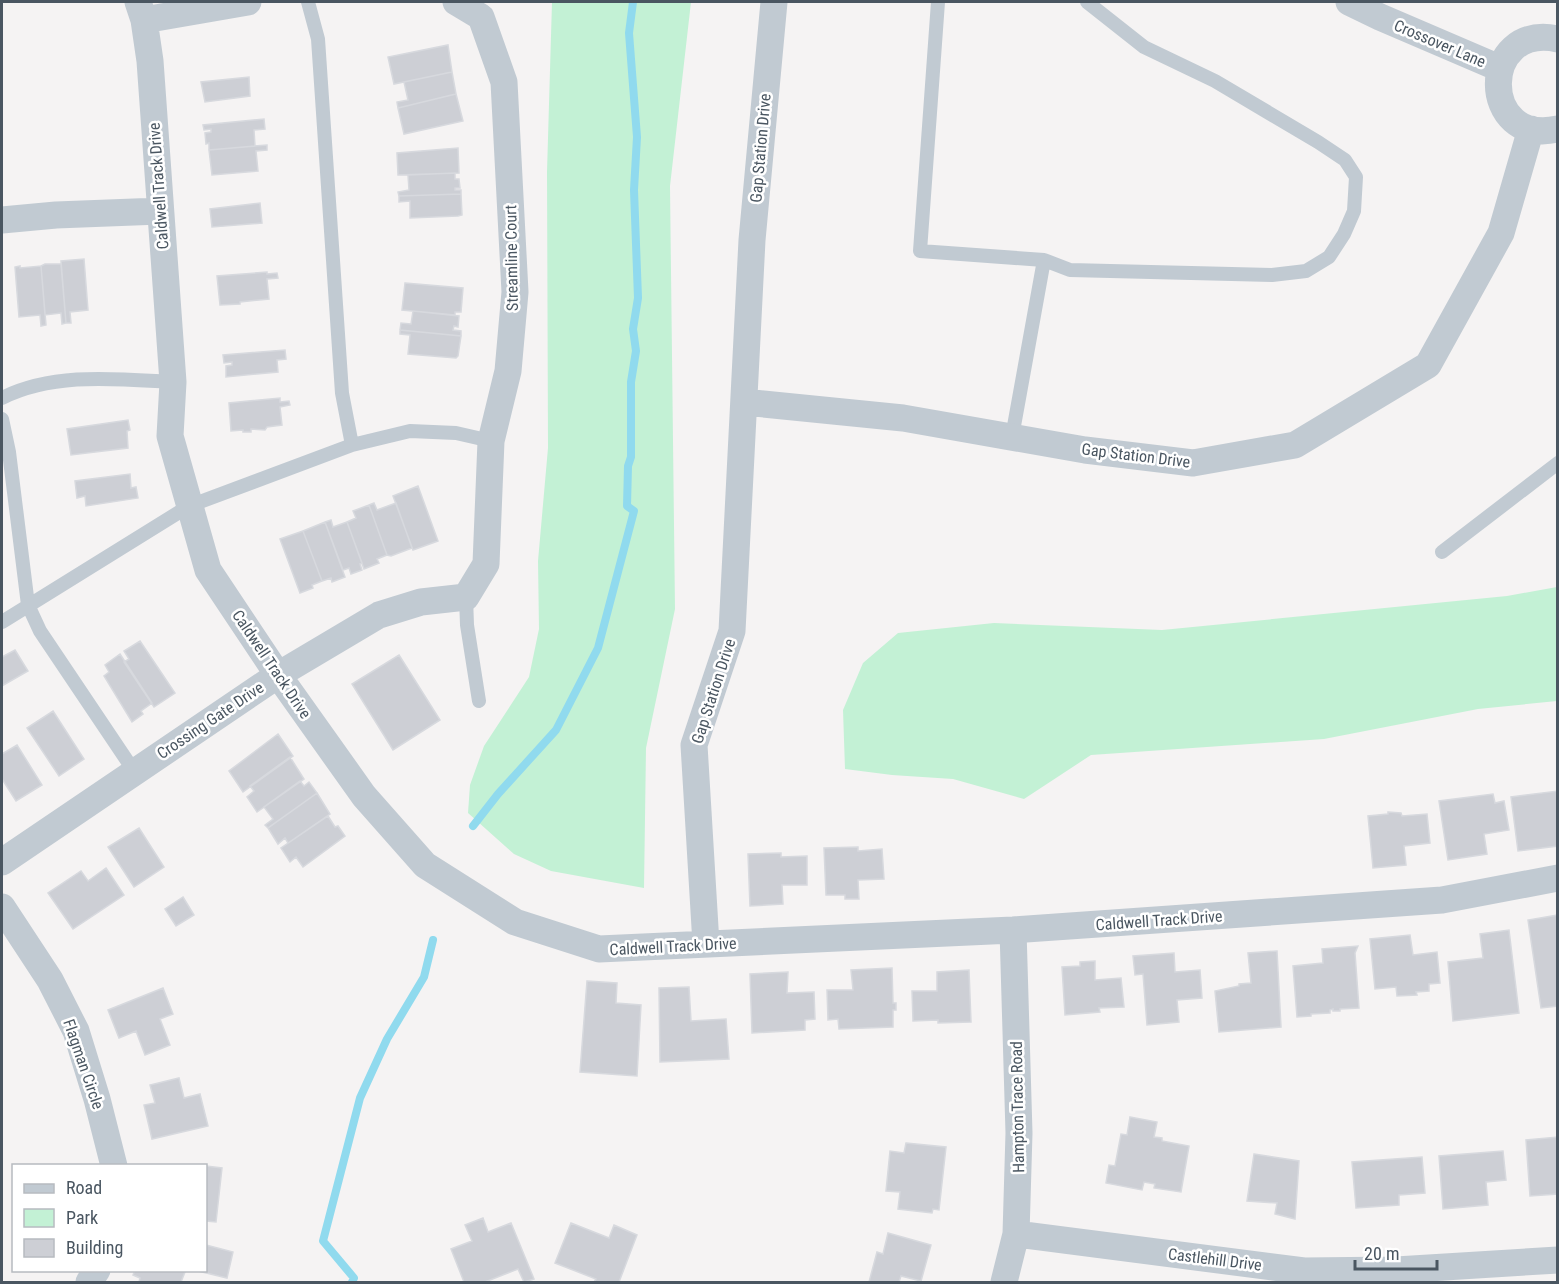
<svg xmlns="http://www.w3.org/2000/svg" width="1559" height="1284" font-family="'Roboto Condensed',sans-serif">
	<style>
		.green { fill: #c3f1d5 }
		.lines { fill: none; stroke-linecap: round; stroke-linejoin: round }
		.stream { stroke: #90daee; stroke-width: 8 }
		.building { fill: #cdcfd5; stroke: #d7d9de; stroke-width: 1.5 }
		.lane { stroke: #c1cad2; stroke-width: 14 }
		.street { stroke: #c1cad2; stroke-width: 27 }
		.labels { text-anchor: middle; stroke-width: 5; stroke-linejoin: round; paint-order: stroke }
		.street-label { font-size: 16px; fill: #4a5661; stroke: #fff }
	</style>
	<rect width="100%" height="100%" fill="#f5f3f3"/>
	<path class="green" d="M552,2h139l-21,184 5,423 -29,139 -2,140 -93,-17 -37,-17 -46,-41 2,-28 14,-39 45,-69 10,-48 -1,-68 10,-113 -1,-276z
		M1557,587v114l-79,8 -154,30 -233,16 -67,44 -71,-20 -61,-4 -47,-6 -2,-59 20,-47 35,-30 96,-10 168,7 345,-34z"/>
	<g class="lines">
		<path class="stream" d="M473,826l25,-32 58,-64 42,-82 36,-137 -7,-5 1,-40 3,-9v-75l5,-31 -3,-22 5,-31 -4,-108 3,-53 -8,-104 4,-31
			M352,1282l2,-4 -31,-37 37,-143 27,-59 37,-62 9,-37"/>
	</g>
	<path class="building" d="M448,45l4,27 -58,12 -6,-27z
		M452,72l4,22 -58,14 -1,-6 11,-2 -4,-18z
		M249,77l1,19 -45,6 -4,-20z
		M456,94l7,27 -59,13 -6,-26z
		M264,119l1,10 -11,1 1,16 -46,4v-7l-3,1 -1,-11 6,-1v-3l-7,1 -1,-5z
		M267,145v5l-11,1 2,20 -46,4 -3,-25z
		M458,148l1,25 -61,2 -1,-22z
		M455,173v6h4l1,9h-5v2h6v4l-62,2 -1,-4 11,-2 -1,-15z
		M461,194l1,21 -4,1 -48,2v-17l-11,1v-6z
		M260,203l2,20 -50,4 -2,-18z
		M84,259l4,51 -18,2 1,11h-5l-5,-62z
		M45,264h16l5,59 -4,1 -1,-11 -16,2 -4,-49z
		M20,266v2l21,-2 5,59 -5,1 -1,-11 -21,2 -4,-50z
		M267,272v2l10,-1 1,5 -11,1 2,20 -29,3v2l-20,1 -3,-29z
		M405,283l58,5 -2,24h-6v3l-53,-5z
		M413,311l46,5 -1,11 -4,-1 -1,4 8,1v5l-61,-6 1,-7 10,1z
		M400,330l61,6 -3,20 -2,2 -48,-4 2,-19 -10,-1z
		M285,350l1,9 -9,1 1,12 -52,5v-11l6,-1v-3l-8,1 -1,-8z
		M280,398v4l9,-1 1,4 -10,2 2,18 -15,2 -2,3 -14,-1v3h-8v-2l-12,1 -2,-28z
		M128,420l2,10 -3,1 1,17 -57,7 -4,-26z
		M130,474l1,14 5,-1 2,11 -52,8 -1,-10 -8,2 -2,-17z
		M418,486l20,55 -25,9 -20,-54z
		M374,503l3,7 19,-7 16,45 -21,8 -4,-1 -18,-50z
		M369,505l18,50 -10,4 2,4 -15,6 -17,-47 9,-4 -3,-7z
		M331,520l2,7 14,-5 15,41 -2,1 2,6 -11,4 -2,-6 -6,2 -18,-48z
		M325,522l20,55 -13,5 -1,-4 -9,3 -19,-50z
		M303,531l19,50 -10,4 1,3 -13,5 -20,-54z
		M140,641l35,52 -21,14 -30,-45 5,-3 -5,-8z
		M15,650l13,21 -26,15v-29z
		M120,654l32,49 -11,8 2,3 -11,8 -28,-46 5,-4 -4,-7z
		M399,655l41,65 -47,30 -41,-66z
		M53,711l31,48 -25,17 -32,-48z
		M278,734l15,22 -50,36 -14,-21z
		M17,745l25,40 -26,16 -14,-22v-25z
		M290,757l14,22 -47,33 -10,-15 7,-6 -4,-5z
		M300,781l4,5 5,-4 8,11 -49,35 -3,-3 8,-6 -9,-12z
		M1558,791v55l-40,5 -7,-54z
		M317,793l13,21 -42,29 -3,-5 -7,6 -10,-16z
		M1493,794l2,9 9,-2 5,29 -25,4 3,20 -39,6 -9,-59z
		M1388,812l13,1 1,3 25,-2 3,29 -26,3 2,19 -33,3 -5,-52 20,-2z
		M328,816l7,11 3,-1 7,10 -42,31 -7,-10 -6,5 -9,-14z
		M139,828l25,39 -30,20 -26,-40z
		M858,847v4l24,-2 2,30 -26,1 1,19h-14v-4h-19l-2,-47z
		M781,853v4l26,-1v29h-25l1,19 -33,2 -2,-52z
		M106,868l18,27 -51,34 -25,-36 33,-22 7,10z
		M183,897l11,18 -18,11 -11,-17z
		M1558,915v91l-17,2 -13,-88z
		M1509,930l10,83 -66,8 -5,-59 35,-4 -3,-24z
		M1410,935l3,20 24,-3 3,31 -11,1v7l-13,1 1,3 -20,1 -1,-9 -21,2 -5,-50z
		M1358,946l-3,7 4,55 -19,1v2h-7v-2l-3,1v3l-19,1v2l-14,1 -4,-51 30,-3 -1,-14z
		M1277,951l4,76 -62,5 -4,-41 24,-5v-2l12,-1 -3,-30z
		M1174,953l1,19 25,-2 2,28 -25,2 2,22 -32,3 -4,-51 -8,1 -2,-19z
		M1095,961v19l26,-2 3,29 -25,1 1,4 -35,3 -3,-48 18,-1v-4z
		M892,968l1,35h3v7h-3v17l-54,2 -1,-10 -10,1 -1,-30h26l-2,-20z
		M969,970l2,52 -33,1v-3l-25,1 -1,-30h25v-19z
		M788,972l-1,21 27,-1 1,27 -10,1v10l-53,3 -2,-59z
		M587,981l30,2 -1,20 25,2 -4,71 -57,-4z
		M689,987l2,34 35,-2 3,40 -69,3 -1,-74z
		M163,988l10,26 -13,5 10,26 -25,10 -9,-24 -17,7 -11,-28z
		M179,1078l5,20 16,-4 8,32 -56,13 -8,-34 11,-2 -5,-18z
		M1130,1117l27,5 -3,15 8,1v3l27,5 -8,46 -27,-4 1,-4 -11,-2 -2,8 -36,-7 3,-18 6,1 6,-32 6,1z
		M1558,1137v57l-28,2 -4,-56z
		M906,1143l40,4 -7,63 -6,-1 -1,4 -34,-4 2,-17 -14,-1 4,-40 14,2z
		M1503,1151l3,29 -20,2 2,23 -45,4 -4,-53z
		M1254,1154l45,7 -4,58 -20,-5 2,-11 -30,-2z
		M1422,1157l3,36 -26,2v10l-43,3 -4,-46z
		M206,1166l16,2 -6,54 -10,-1z
		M483,1218l5,14 23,-9 23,56 -10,3 -6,-13 -33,13h-21l-13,-33 21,-8 -7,-16z
		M571,1223l38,15 5,-13 23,10 -18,47h-25l2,-3 -41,-16z
		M888,1233l43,12 -10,36 -20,-5 -2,6h-30l8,-30 6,2z
		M206,1245l27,7 -6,26 -29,-7 8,-1z
		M135,1270h47l3,2 -4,10h-42l1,-4 -7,-3z"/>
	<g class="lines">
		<path class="lane" d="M308,2l10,37 24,354 10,52
			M938,2l-18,249 124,9 -32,177
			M1044,260l26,10 202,5 34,-4 23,-14 15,-23 10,-23 2,-34 -11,-17 -27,-18 -103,-61 -71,-34 -57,-45
			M2,398c52,-26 114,-19 171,-16
			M2,419l7,33 19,153 12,26 94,140
			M1442,552l116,-89
			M466,597l1,28 12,76
			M2,622l187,-116 163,-61 58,-14 46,2 35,8"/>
		<path class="street" d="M138,2l6,18 6,41 23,321 -3,54 38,134 70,105 86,121 61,69 90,57 84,27 414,-19 429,-30 116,-22
			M1349,2l31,15 119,51
			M144,20l104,-18
			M1558,39c-80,-17 -79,108 0,90
			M2,220l54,-5 104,-4
			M744,402l159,16 182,32 108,13 102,-18 133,-80 73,-132 30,-104
			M2,862l276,-187 101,-60 42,-13 45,-5 20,-33 5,-123 17,-70 7,-79 -11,-210 -23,-65 -25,-15
			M2,907l48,73 26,51 21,68 17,67
			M706,944l-12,-199 38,-114 20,-391 22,-238
			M1016,1234l288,37 92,-1 162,-10
			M89,1282l8,-12
			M1004,1282l12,-48 3,-101 -6,-203"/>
	</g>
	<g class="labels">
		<g class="street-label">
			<text transform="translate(1440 43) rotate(23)" y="6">Crossover Lane</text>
			<text transform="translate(760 148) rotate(-85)" y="6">Gap Station Drive</text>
			<text transform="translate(158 186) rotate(-94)" y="6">Caldwell Track Drive</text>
			<text transform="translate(511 258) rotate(-91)" y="6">Streamline Court</text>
			<text transform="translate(1136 455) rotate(7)" y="6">Gap Station Drive</text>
			<text transform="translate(272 664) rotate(56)" y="6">Caldwell Track Drive</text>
			<text transform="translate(713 691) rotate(-72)" y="6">Gap Station Drive</text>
			<text transform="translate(210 720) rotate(-34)" y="6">Crossing Gate Drive</text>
			<text transform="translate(1159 920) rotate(-4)" y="6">Caldwell Track Drive</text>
			<text transform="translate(673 946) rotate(-3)" y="6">Caldwell Track Drive</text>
			<text transform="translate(84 1064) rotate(71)" y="6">Flagman Circle</text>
			<text transform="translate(1017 1107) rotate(-91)" y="6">Hampton Trace Road</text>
			<text transform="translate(1215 1259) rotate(7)" y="6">Castlehill Drive</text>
		</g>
	</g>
	<rect width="1559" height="1284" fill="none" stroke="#4a5661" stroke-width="6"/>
	<rect x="12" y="1164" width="195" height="108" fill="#ffffff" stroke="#b7bbc0" stroke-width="1.5"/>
	<rect x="24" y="1184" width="30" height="9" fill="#c1cad2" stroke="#b7bbc0" stroke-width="1.5"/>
	<text x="66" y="1194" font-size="18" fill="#4a5661">Road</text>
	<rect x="24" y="1209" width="30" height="18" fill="#c3f1d5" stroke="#b7bbc0" stroke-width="1.5"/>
	<text x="66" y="1224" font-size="18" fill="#4a5661">Park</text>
	<rect x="24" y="1239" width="30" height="18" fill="#cdcfd5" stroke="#b7bbc0" stroke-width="1.5"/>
	<text x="66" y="1254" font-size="18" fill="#4a5661">Building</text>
	<path d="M1355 1260v9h82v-9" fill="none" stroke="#4a5661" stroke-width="3"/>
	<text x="1364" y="1260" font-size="18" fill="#4a5661" stroke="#ffffff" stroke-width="4.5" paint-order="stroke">20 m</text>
</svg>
